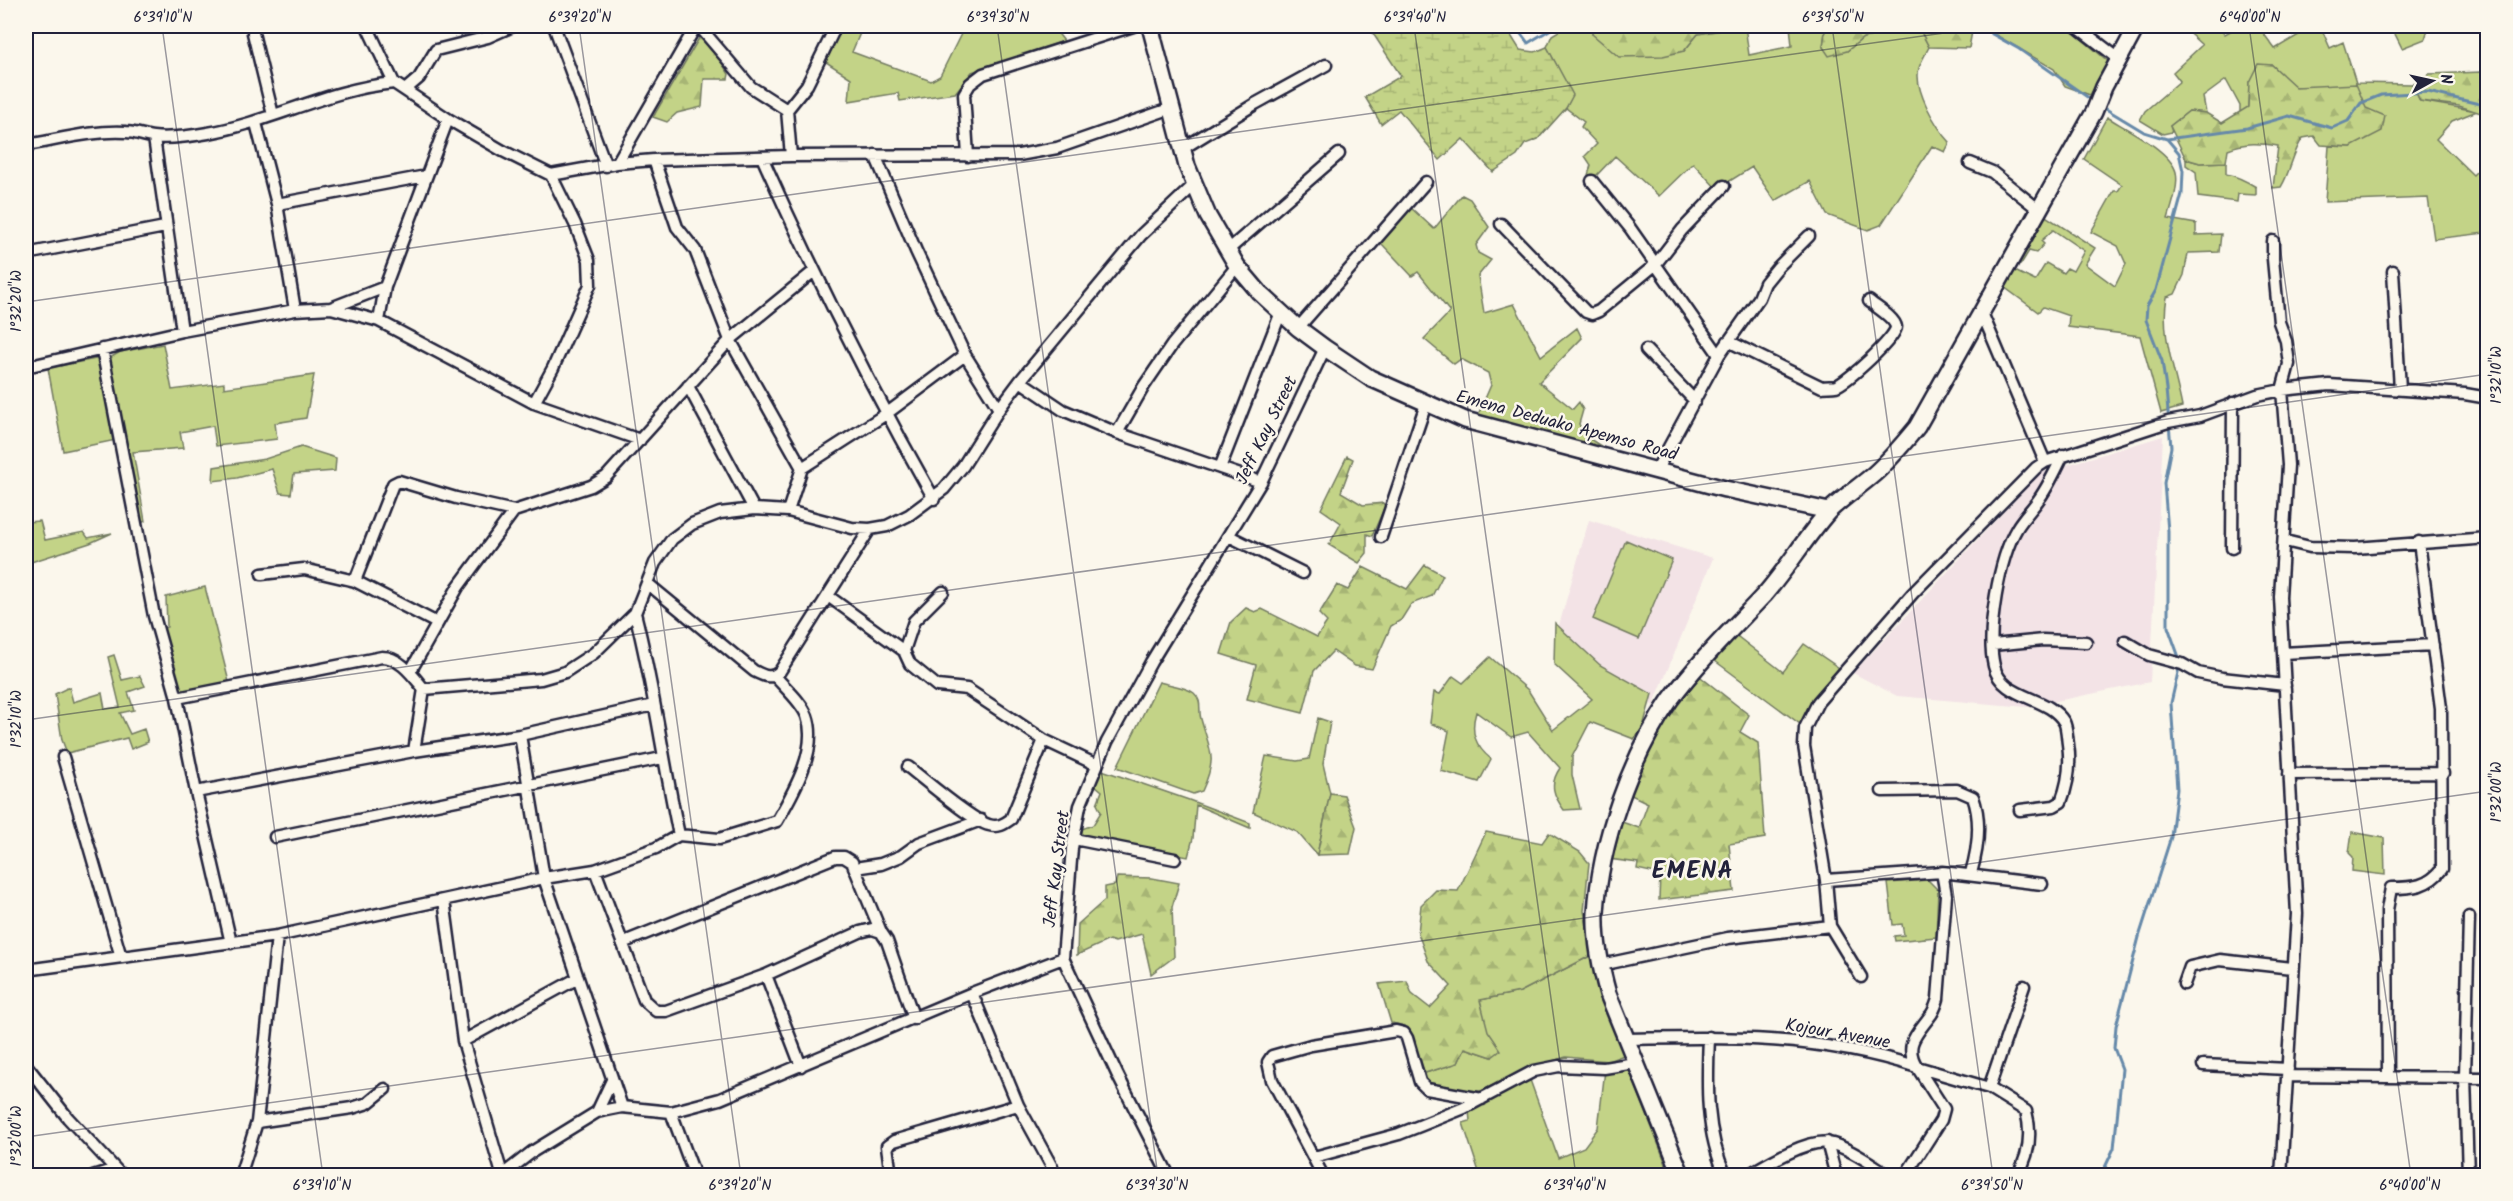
<svg xmlns="http://www.w3.org/2000/svg" width="2513" height="1201" font-family="Kalam,sans-serif">
	<style>
		.built { fill: #f3e3e6 }
		.grass { fill: #c3d387; stroke: #727a61; stroke-width: 1.5 }
		.forest { fill: url(#forest-firs); stroke: #727a61; stroke-width: 1.5 }
		.wetland { fill: url(#wetland-marsh); stroke: #727a61; stroke-width: 1.5 }
		.lines { fill: none; stroke-linecap: round; stroke-linejoin: round }
		.stream { stroke: #6689a9; stroke-width: 3 }
		.street-casing { stroke: #22223b; stroke-width: 15 }
		.secondary-casing { stroke: #22223b; stroke-width: 20 }
		.street { stroke: #fbf7ec; stroke-width: 10 }
		.secondary { stroke: #fbf7ec; stroke-width: 15 }
		.ticks { fill: none; stroke: #22223b; stroke-width: 1.5; stroke-opacity: 0.45 }
		.labels { text-anchor: middle; stroke-width: 5; stroke-linejoin: round; paint-order: stroke }
		.street-label { font-size: 18px; fill: #22223b; stroke: #fbf7ec }
		.district-label { font-size: 24px; font-weight: bold; letter-spacing: 1.5px; fill: #22223b; stroke: #fbf7ec }
		.neatline { fill: none; stroke: #22223b; stroke-width: 2 }
		.ticks-label { font-size: 15px; text-anchor: middle; fill: #22223b }
	</style>
	<defs>
		<pattern id="forest-firs" width="22" height="20" patternUnits="userSpaceOnUse" patternTransform="scale(1.5)"><rect width="22" height="20" fill="#c3d387"/><path d="M5 1l3.5 6h-7zM16 11l3.5 6h-7z" fill="#a7b575"/></pattern>
		<pattern id="wetland-marsh" width="20" height="14" patternUnits="userSpaceOnUse" patternTransform="scale(1.5)"><rect width="20" height="14" fill="#c3d387"/><path d="M1 5h8M5 5V1M11 12h8M15 12V8" fill="none" stroke="#a7b575"/></pattern>
	</defs>
	<rect width="100%" height="100%" fill="#fbf7ec"/>
	<filter id="ink" filterUnits="userSpaceOnUse"><feTurbulence type="fractalNoise" baseFrequency=".0167" numOctaves="2"/><feDisplacementMap in="SourceGraphic" scale="12" xChannelSelector="R" yChannelSelector="G"/><feConvolveMatrix kernelMatrix="1 2 1 2 8 2 1 2 1" color-interpolation-filters="sRGB"/></filter>
	<g filter="url(#ink)">
		<path class="built" d="M2163,436l-13,246 -123,25 -130,-11 -44,-23 187,-200z
			M1589,520l124,38 -60,148 -97,-70z"/>
		<path class="grass" d="M842,26h21l-11,26 79,29 9,-5 25,-50h87l12,15 -92,31 -17,21 -55,8 -2,-8 -49,8 2,-23 -25,-16z
			M1567,26h27l-2,8 92,17 14,-17c17,-3 31,-8 47,-8l4,29 43,-9 -2,-20h29l6,6 -2,15 24,4 16,-13 55,-12 11,21c-3,6 -8,14 -10,21 -6,21 17,59 31,74l-5,10 -13,-6 -51,79 -13,5 -41,-15 -17,-34 -35,20 -23,-34 -35,22 -24,-26 -34,33 -44,-40 -21,22 -6,-3 3,-10 -6,-9 12,-12 -16,-17 3,-5 -18,-14 6,-13 -25,-48 5,-12z
			M1984,26h82l43,36 -19,33 -25,-9 -11,-17 -58,-34z
			M2181,26h37l7,8 14,-8h19l17,23 39,-23 9,6 7,16 13,-6 13,41 56,1 8,17 57,10 -25,10 -16,18 37,36 14,-14v80l-2,-8 -51,6 -6,-41 -103,4 4,-56 22,1 -37,-60h-19l-23,-22 -23,17 -1,25 -8,7v-8l-14,-26 -23,17 3,16 -17,-2 -19,15 2,6 -9,2 -23,-14 5,-9 35,-30 -7,-9 29,-27z
			M2391,26h38l-4,13 -23,9z
			M2107,117c19,12 63,33 69,55 3,14 -4,33 -8,47l28,5v11l25,-1 -2,18 -31,1 -4,22 -9,19 -8,3c-7,37 8,73 15,110l-21,6 -21,-77 -72,-9 1,-11 -26,-9 -5,5 -38,-28 9,-16 26,13 11,-18 17,10 4,-5 6,3 11,-20 -31,-21 -12,11 3,3 -8,9 -7,-2 -8,13 -8,-3 28,-48 54,35 -10,16 30,22 11,-22 -8,-18 -27,-14 23,-41h4l4,-6 -38,-26z
			M2186,159l14,4 26,-1v12c10,2 22,8 30,13v8l-18,-1 -1,8 -39,-5 -2,-25 -10,-7z
			M1462,195l8,4 19,28 -13,18 2,8 13,7 -13,16 6,37 30,-9 27,52 36,-28 5,10 -43,44 34,27 6,-7 4,8 -4,14 6,12 22,14 -130,-33 14,-32 -3,-12 -27,-14 -7,5 -30,-25 26,-27 -32,-40 -6,4 -31,-33 13,-19 16,-17 24,22z
			M163,344l9,46 52,-7v5l90,-13 -8,43 -31,5 2,16 -61,7 -3,-20 -33,6 3,16 -50,4 12,69 -5,3 -30,-166 10,-6z
			M101,358l15,82 -53,11 -15,-83z
			M301,447l35,11 -1,13 -41,3 -3,20 -11,-1 -8,-24 -35,9 -24,3 1,-14 51,-8z
			M40,521l5,19 39,-8 4,6 24,-5 -22,10 -59,19 -5,-21v-19z
			M1626,540l46,20 -33,79 -46,-20z
			M205,587l24,95 -52,11 -18,-64 8,-2 -1,-30z
			M1555,623l45,42 52,29 -9,33 -9,12 -44,-17 -18,35v18l8,34 -16,1c-11,-15 -15,-26 -4,-42l-32,-36 -17,5 -35,-25c-6,20 -1,34 15,47l-12,23 -38,-11 8,-40 -19,-8 4,-31 6,2 13,-18 10,7 27,-26 38,33 25,40 39,-31 -38,-35z
			M1733,633l50,39 21,-28 35,24 -39,56 -89,-66z
			M114,655l8,25 18,-4 5,10 -17,6 6,18 -14,3 10,21 14,-5 4,13 -17,7 -4,-11 -60,15 -5,-13 -7,-46 14,-7 4,15 29,-9 3,16 15,-2 -12,-50z
			M1159,682c10,3 28,5 35,11 9,8 4,17 7,26 9,33 17,37 1,72l-9,3 -76,-27z
			M1318,718l12,4 -7,42 7,29 -13,62 -20,-23 -44,-20 13,-56 31,5 12,-2z
			M1102,770l87,30 61,23v5l-54,-23 -3,33 -5,19 -111,-21 2,-6 14,-5 8,-13 -4,-8 5,-13 -7,-6z
			M2352,832l32,6 1,37 -33,-4 1,-14 -4,-4z
			M1928,880l10,10 -2,47 -41,4 -1,-5 10,-1 -2,-11 -9,1 -5,-42z
			M1592,955l32,100 -16,6 -42,-4 -34,10 -51,24 -39,-2 -15,-7 -2,-9 33,-10 7,-15 27,9 -12,-57 40,-8z
			M1628,1066l38,98 -3,11h-69l-4,-5 -11,5h-99l-17,-52 7,-2 -1,-10 60,-34 29,81 26,-11 14,-19 7,-58z"/>
		<path class="forest" d="M1594,26h136l-8,4 -24,4 -14,17 -21,5 -44,1 -27,-23z
			M1819,26h154l-4,22 -40,-1 -11,-21 -55,12 -16,13 -18,5 -6,-9 2,-15z
			M702,33l27,41 -1,5h-24l-2,28 -25,6 -10,9 -14,-5z
			M2258,64l14,1 24,22 60,-3 10,24 19,8 -3,15 -31,16 -30,-2 -7,-9 -11,2c-11,15 -12,33 -22,49l-8,1 5,-42c-18,-3 -32,-4 -50,3l-2,13 -26,1 -14,-4 -16,-33 19,-15 17,2 16,10 26,-16 1,-25z
			M2482,72l5,5v38l-28,-9 -39,-5 -8,-17 17,-10z
			M1347,456l6,3 -12,33 22,13 20,-2 2,3 -13,30 -5,-2v19l-8,10 -30,-18 12,-22 -20,-14z
			M1425,565l18,10 -11,21 -21,8 -10,16 -10,6 -19,43 -17,-3 -22,-15 -19,20 -11,42 -56,-14 9,-34 -35,-11 10,-32 15,-14 9,4 7,-3 55,28 10,-15 -8,-8 18,-29 11,5 15,-23 44,22z
			M1697,674l52,41 -9,17 18,11 7,95 -36,6 5,47 -75,9 1,-26 -23,-5 1,-6 -29,-4 10,-38 20,7 9,-25 -19,-9 42,-86z
			M1330,793l14,2 12,32 -6,27 -33,1z
			M1486,832l56,11 7,-10 31,19 9,11 -5,48 8,44 -72,37 -40,8 8,31 13,19 -9,7 -27,-9 -7,15 -33,10 -20,-47 -14,-3 -12,-39 28,-3 5,13 18,14 21,-22 -23,-25 -10,-28 3,-28 15,-15 22,1z
			M1117,877l35,1 27,5 -7,24 2,50 -23,17 -9,-40 -27,8 -6,-2 -32,15 1,-31 27,-24v-13l10,-2z"/>
		<path class="wetland" d="M1368,26h137l15,24 15,2 12,-5 26,48 -7,13 -28,31 -13,5 -8,12 -24,16 -30,-33 -23,21 -41,-50 -18,14 -16,-27 36,-21z"/>
		<g class="lines">
			<path class="stream" d="M1515,26l13,17 28,-17
				M1610,26l12,2 51,-2
				M1878,26h5
				M1985,26l7,8 27,15 74,52
				M2101,106l43,26 23,7 80,-11 42,-12 43,12 16,-7 13,-18 20,-8 47,-3 60,14
				M2167,139l12,14 4,18 -1,23 -26,96 -9,16 -1,14 16,41 4,28 5,58 -7,36 4,48v96l12,33
				M2101,1176l13,-28 8,-79 -8,-21 2,-22 23,-89 32,-100 6,-48 -6,-86 8,-35"/>
			<defs>
				<path id="street" d="M367,26l27,57 54,36 55,32 48,24 24,49 14,36 1,25 -37,83 -19,35
					M554,26l52,140
					M699,26l52,61 36,23 20,-25 29,-59
					M2076,26l43,33
					M253,33l20,82
					M405,90l14,-12 17,-28 52,-13 25,-11
					M787,110l4,46
					M256,123l21,81 18,106
					M154,138l28,193
					M26,145c32,-5 66,-15 100,-13 9,0 18,4 27,5 16,2 38,-1 55,-4 64,-11 120,-44 186,-50
					M1182,149l73,-45 71,-39
					M875,155l41,96 49,104 34,54
					M968,156l-4,-62 6,-10 13,-10 150,-48
					M762,157c52,117 109,231 172,342
					M654,160l23,67 18,23 35,90 72,128
					M617,163l79,-137
					M1970,163l22,9 46,37
					M551,175l66,-12 37,-3 137,-4 228,-1 38,-7 115,-40
					M1592,181l38,47 89,127
					M277,204l149,-28
					M1501,224l85,88 6,2 7,-3 56,-46 27,-35 42,-44
					M2273,241v18l6,63 7,19 3,23 -7,26 6,75 -8,132 17,317 -16,262
					M1227,251l112,-97
					M26,254l139,-27
					M2393,271l7,118
					M331,308l54,-21
					M1982,313l63,149
					M379,321l6,-34 63,-168
					M1298,328l128,-146
					M1728,341l94,46c4,-1 10,0 14,-1 11,-4 60,-48 60,-59 -1,-9 -20,-20 -27,-26
					M102,349l52,267 23,82 19,94 35,151
					M1646,350l49,51
					M26,367l156,-36 113,-21 36,-2 48,13 155,82 106,37
					M1020,381l43,29 54,23 144,49
					M688,386l66,123
					M1117,433l27,-47 28,-41 65,-79
					M1220,468l61,-156
					M1657,469l62,-114 40,-57 6,-15 13,-16 31,-31
					M788,511l14,-43 84,-54 79,-59
					M1229,536l74,37
					M1381,537l45,-133
					M2285,541l25,6 45,1 133,-10
					M2232,548l1,-145
					M262,574l42,-5 51,12 38,-97 6,-3 57,17 58,13
					M355,581l82,42
					M647,583l107,88c10,5 17,9 26,0l90,-142
					M943,592l-29,29 -10,30 6,13 27,22 30,3 77,51 53,25
					M828,596l76,55
					M635,613c19,74 28,148 44,222
					M2125,641l24,14 33,9 16,9 24,5 63,7
					M1993,645l50,-5 43,2
					M2283,653l150,-8
					M410,672l48,-85 56,-76 77,-25 15,-9 124,-137 83,-68
					M177,698l205,-41c18,0 31,19 42,32l117,-10 24,-7 29,-19 41,-40 20,-50 17,-24 20,-15 28,-11 34,-4 34,2 64,17 18,1 17,-3 22,-11 35,-26 19,-23 36,-57 21,-28 121,-146 53,-50
					M520,735l24,143 78,229
					M414,751l10,-62
					M63,757l58,200
					M908,767c17,13 64,54 81,58 9,3 15,-1 22,-6l33,-79
					M2289,774l154,-1
					M1882,791l75,-1 16,7c9,25 5,52 -2,76
					M196,792l218,-41 106,-16 134,-30
					M2020,810l34,-4 7,-4c7,-18 10,-38 7,-58 -1,-6 -1,-17 -4,-22 -16,-27 -62,-22 -70,-56 -8,-33 5,-108 23,-138 6,-10 15,-19 22,-29 10,-14 17,-29 24,-44
					M275,837l387,-79
					M1074,839l101,20
					M855,868l26,-4 20,-8 18,-13 62,-23
					M595,870l49,130 12,11h10l100,-36
					M1942,872l4,23 -8,104c-2,6 -4,13 -8,17 -13,18 -27,29 -13,51l72,21 37,23c6,22 3,45 -9,65
					M2042,884l-100,-12 -116,8 -22,-134 1,-18 13,-26 95,-109 123,-125 9,-6 123,-40 32,-6 57,-21 25,-5 47,-5 136,9 23,4
					M444,900l19,141 115,-63
					M1830,926l31,51
					M622,943l213,-86h9l8,5 29,70
					M1063,958l55,118 51,100
					M1601,965l127,-27 102,-12 -4,-46
					M26,970l251,-34 267,-58 51,-8 61,-22 23,-13 40,4 58,-18c16,-28 42,-72 30,-105 -6,-15 -22,-28 -32,-40
					M2184,984l6,-17 30,-7 72,8
					M972,993l46,112 39,71
					M1709,1037c-2,47 -4,95 17,139
					M1625,1039c104,-2 192,-4 292,28l27,42 -3,11 -36,56
					M463,1041l39,133
					M26,1065l42,53 54,58
					M2203,1065l85,4
					M801,1066l-35,-91 94,-43 12,-3 9,3 6,9 27,78
					M2288,1076l200,2
					M2388,1077l-1,-167 4,-22c22,0 37,-1 51,-19l-1,-161 -22,-166
					M1989,1088l35,-102
					M597,1112l25,-5 49,5 49,-13 252,-106 91,-35 9,-110 8,-42 27,-64 44,-80 110,-180 64,-134
					M671,1112l24,64
					M257,1122l95,-14 16,-5 17,-14
					M1827,1142l9,34
					M1314,1157l85,-23 23,-9 42,-17 70,-37 25,-5 45,2 31,-5
					M93,1176l22,-7
					M240,1176l17,-54 20,-186
					M501,1176l31,-24 65,-40 15,-32
					M891,1176l-4,-30 7,-5 124,-36
					M1323,1176l-51,-96 -4,-18 4,-6 39,-11 85,-14 8,2 3,5 13,44 7,7 55,10
					M1746,1176c19,-11 61,-37 82,-33 19,3 46,23 63,33
					M2468,1176l-3,-99 4,-160"/>
				<path id="secondary" d="M1150,26l37,140 21,50 29,50 22,26 39,36 27,20 45,30 95,42 260,69 104,22
					M1682,1176l-74,-182c-7,-25 -13,-54 -12,-81 4,-70 34,-155 74,-213 28,-38 62,-71 94,-105 23,-26 41,-57 64,-83 14,-14 31,-25 46,-38 16,-14 29,-30 43,-47l177,-315 10,-25 33,-61"/>
			</defs>
			<use href="#street" class="street-casing"/>
			<use href="#secondary" class="secondary-casing"/>
			<use href="#street" class="street"/>
			<use href="#secondary" class="secondary"/>
		</g>
	</g>
	<path class="ticks" d="M162,26l161,1150M579,26l162,1150M997,26l161,1150M1414,26l162,1150M1832,26l161,1150M2249,26l162,1150M26,302l1968,-276M26,720l2462,-346M26,1137l2462,-346"/>
	<g class="labels">
		<g class="street-label">
			<text transform="translate(1567 425) rotate(15)" y="6">Emena Deduako Apemso Road</text>
			<text transform="translate(1266 430) rotate(-64)" y="6">Jeff Kay Street</text>
			<text transform="translate(1056 869) rotate(-83)" y="6">Jeff Kay Street</text>
			<text transform="translate(1838 1033) rotate(10)" y="6">Kojour Avenue</text>
		</g>
		<g class="district-label">
			<text x="1693" y="878">EMENA</text>
		</g>
	</g>
	<rect width="2513" height="1201" fill="none" stroke="#fbf7ec" stroke-width="66"/>
	<g transform="translate(2432 81) rotate(82)" stroke="#fbf7ec" stroke-width="4.5" paint-order="stroke">
	<path d="M0-4.5L10 22L0 15L-10 22Z" fill="#22223b"/>
	<text y="-9" font-size="16" font-weight="bold" text-anchor="middle" fill="#22223b">N</text>
	</g>
	<rect x="33" y="33" width="2447" height="1135" class="neatline"/>
	<g class="ticks-label">
		<text x="163" y="22">6°39'10"N</text>
		<text x="580" y="22">6°39'20"N</text>
		<text x="998" y="22">6°39'30"N</text>
		<text x="1415" y="22">6°39'40"N</text>
		<text x="1833" y="22">6°39'50"N</text>
		<text x="2250" y="22">6°40'00"N</text>
		<text transform="translate(16 301) rotate(-90)" y="5">1°32'20"W</text>
		<text transform="translate(2496 375) rotate(-90)" y="5">1°32'10"W</text>
		<text transform="translate(16 719) rotate(-90)" y="5">1°32'10"W</text>
		<text transform="translate(2496 792) rotate(-90)" y="5">1°32'00"W</text>
		<text transform="translate(16 1136) rotate(-90)" y="5">1°32'00"W</text>
		<text x="322" y="1190">6°39'10"N</text>
		<text x="740" y="1190">6°39'20"N</text>
		<text x="1157" y="1190">6°39'30"N</text>
		<text x="1575" y="1190">6°39'40"N</text>
		<text x="1992" y="1190">6°39'50"N</text>
		<text x="2410" y="1190">6°40'00"N</text>
	</g>
</svg>
